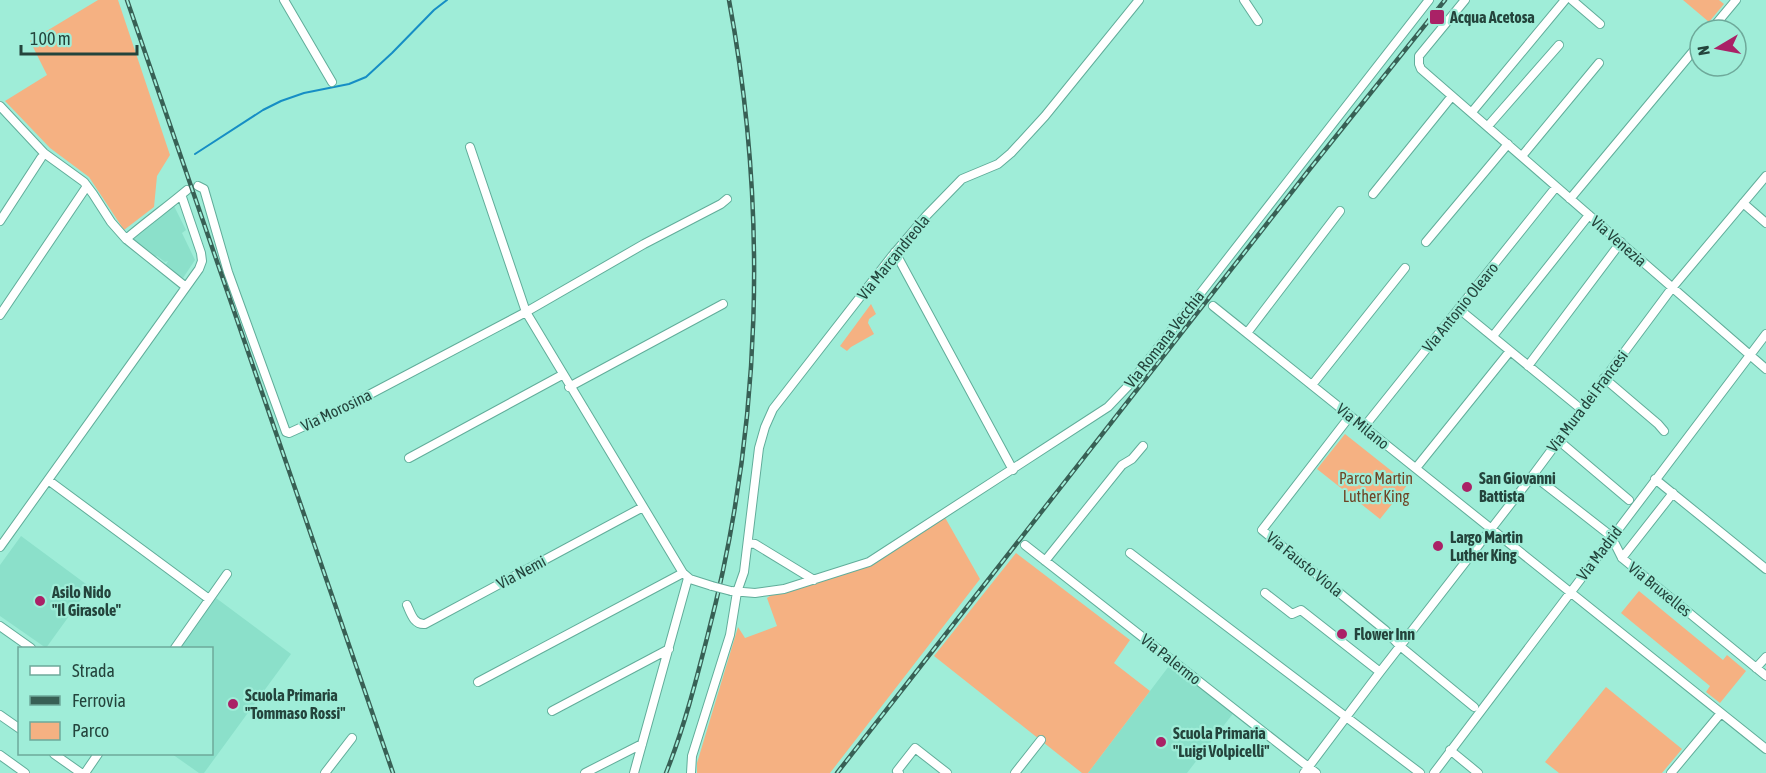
<svg xmlns="http://www.w3.org/2000/svg" width="1766" height="773" font-family="'Asap Condensed',sans-serif">
	<style>
		.built { fill: #8be0ca }
		.green { fill: #f5b182 }
		.lines { fill: none; stroke-linecap: round; stroke-linejoin: round }
		.stream { stroke: #168ec5; stroke-width: 2 }
		.minor-casing { stroke: #61ad9a; stroke-width: 10 }
		.minor { stroke: #fff; stroke-width: 8 }
		.rail-casing { stroke: #386055; stroke-width: 4.5 }
		.rail { stroke: #9fedd8; stroke-width: 2; stroke-dasharray: 7; stroke-linecap: butt }
		.minor-bridge-casing { stroke: #61ad9a; stroke-width: 10; stroke-linecap: butt }
		.minor-bridge { stroke: #fff; stroke-width: 8 }
		.poi-dot { fill: #aa2166; stroke: #9fedd8; stroke-width: 2 }
		.labels { text-anchor: middle; stroke-width: 4.5; stroke-linejoin: round; paint-order: stroke }
		.poi-label { font-size: 16px; font-weight: bold; fill: #24443c; stroke: #9fedd8; text-anchor: start }
		.street-label { font-size: 16px; fill: #24443c; stroke: #9fedd8 }
		.park-label { font-size: 16px; fill: #6f4425; stroke: #9fedd8 }
	</style>
	<rect width="100%" height="100%" fill="#9fedd8"/>
	<path class="built" d="M173,204l13,26 -4,3 13,27 -12,18 -18,-12 3,-5 -3,1 -8,-6 -4,3 -21,-19z
		M21,536l69,51 -44,61 -46,-32v-51z
		M216,598l75,56 -87,119h-5l-27,-19h40v-106h-32z
		M1172,662l63,49 -48,62h-99z"/>
	<path class="green" d="M98,0h20l52,155 -13,21 -3,31 -30,23 -35,-53 -39,-29 -45,-47 42,-26 -17,-34z
		M1683,0h36l5,4 -15,18z
		M871,304l5,10 -7,5 -1,4 6,11 -23,13 -4,4 -7,-5z
		M1345,434l63,50 -28,35 -63,-50z
		M943,514l37,65 -150,194h-133v-10l41,-136 7,11 32,-12 -10,-28 12,-8 90,-28z
		M1016,553l114,87 -16,23 36,28 -62,82h-6l-148,-117z
		M1639,591l84,69 4,-5 19,16 -26,32 -14,-11 4,-6 -89,-73z
		M1606,687l76,62 -20,24h-103l-14,-11z"/>
	<g class="lines">
		<path class="stream" d="M195,154l68,-44 18,-9 23,-8 45,-9 17,-7 26,-24 42,-43 13,-10"/>
		<defs>
			<path id="minor" d="M284,0l48,82
				M1244,0l14,21
				M1465,0l-46,56v8l2,5 345,300
				M1572,0l28,24
				M1711,30l25,-30
				M0,106l44,47 40,29 9,12 18,28 15,17c20,-17 42,-33 61,-49
				M1472,112l93,-112
				M1488,126l71,-81
				M470,147l56,165 118,-68 77,-40 6,-5
				M1522,156l77,-93
				M198,186l6,3 24,83 58,160 3,1 53,-24 184,-97 157,261 7,6 22,7
				M1373,194l79,-98
				M1570,199l130,-156
				M1743,203l23,20
				M0,221l41,-63
				M126,239l60,48
				M1426,242l82,-98
				M895,252l118,218
				M1213,306l553,443
				M1459,309l122,100
				M0,315l87,-129
				M1247,333l93,-122
				M1493,336l96,-121
				M1528,366l93,-124
				M1604,378l54,46 6,7
				M1312,385l93,-117
				M569,387l154,-83
				M1350,416l-88,114 123,100 15,16 74,61
				M1364,427l192,-240
				M1558,440l71,60
				M409,458l153,-83
				M1416,468l94,-117
				M1533,475l78,61 11,22 144,118
				M1655,479l111,90
				M48,480l161,119
				M748,543l7,1 59,36
				M1025,545l291,228
				M0,547l199,-278 3,-8 -1,-8 -19,-56
				M1130,553l290,220
				M1622,558l51,-65
				M1045,561l77,-96 10,-6 11,-13
				M731,591l24,2 29,-4 85,-27 239,-155 21,-22 300,-385
				M1265,593l27,21 9,-4 79,62
				M407,605c4,9 7,20 18,19l218,-117
				M0,626l31,22
				M175,648l52,-74
				M1756,668l10,-11
				M478,682l205,-109
				M552,711l117,-62
				M0,715l20,14
				M1450,750l28,23
				M54,754l27,19
				M0,755l25,18
				M85,773l13,-19
				M325,773l27,-35
				M585,773l57,-29
				M634,773l54,-195
				M691,773l1,-17 38,-121 7,-43 7,-20 15,-124 6,-21 8,-18 119,-153 34,-40 36,-37 36,-15 13,-11 34,-37 94,-116
				M899,773l-2,-2 18,-23 32,25
				M1015,773l26,-33
				M1304,773l76,-101 153,-197 139,-187 94,-112
				M1434,773l332,-439
				M1671,773l50,-60"/>
		</defs>
		<use href="#minor" class="minor-casing"/>
		<use href="#minor" class="minor"/>
		<defs>
			<path id="rail" d="M127,0l266,773
				M666,773c18,-45 30,-92 42,-139 54,-207 60,-424 21,-634
				M837,773l472,-603 136,-170"/>
		</defs>
		<use href="#rail" class="rail-casing"/>
		<use href="#rail" class="rail"/>
		<defs>
			<path id="minor-bridge" d="M712,586l19,5"/>
		</defs>
		<use href="#minor-bridge" class="minor-bridge-casing"/>
		<use href="#minor-bridge" class="minor-bridge"/>
	</g>
	<g class="poi-dot">
		<rect x="1429" y="9" width="16" height="16" rx="3"/>
		<circle cx="1467" cy="487" r="6"/>
		<circle cx="1438" cy="546" r="6"/>
		<circle cx="40" cy="601" r="6"/>
		<circle cx="1342" cy="634" r="6"/>
		<circle cx="233" cy="704" r="6"/>
		<circle cx="1161" cy="742" r="6"/>
	</g>
	<g class="labels">
		<g class="poi-label">
			<text x="1450" y="23">Acqua Acetosa</text>
			<text x="1479" y="484">San Giovanni<tspan x="1479" dy="18">Battista</tspan></text>
			<text x="1450" y="543">Largo Martin<tspan x="1450" dy="18">Luther King</tspan></text>
			<text x="52" y="598">Asilo Nido<tspan x="52" dy="18">"Il Girasole"</tspan></text>
			<text x="1354" y="640">Flower Inn</text>
			<text x="245" y="701">Scuola Primaria<tspan x="245" dy="18">"Tommaso Rossi"</tspan></text>
			<text x="1173" y="739">Scuola Primaria<tspan x="1173" dy="18">"Luigi Volpicelli"</tspan></text>
		</g>
		<g class="street-label">
			<text transform="translate(1619 241) rotate(41)" y="6">Via Venezia</text>
			<text transform="translate(893 257) rotate(-51)" y="6">Via Marcandreola</text>
			<text transform="translate(1460 307) rotate(-51)" y="6">Via Antonio Olearo</text>
			<text transform="translate(1164 339) rotate(-52)" y="6">Via Romana Vecchia</text>
			<text transform="translate(1587 401) rotate(-53)" y="6">Via Mura dei Francesi</text>
			<text transform="translate(336 410) rotate(-26)" y="6">Via Morosina</text>
			<text transform="translate(1363 426) rotate(39)" y="6">Via Milano</text>
			<text transform="translate(1599 553) rotate(-53)" y="6">Via Madrid</text>
			<text transform="translate(1305 564) rotate(39)" y="6">Via Fausto Viola</text>
			<text transform="translate(521 572) rotate(-28)" y="6">Via Nemi</text>
			<text transform="translate(1660 589) rotate(39)" y="6">Via Bruxelles</text>
			<text transform="translate(1171 659) rotate(38)" y="6">Via Palermo</text>
		</g>
		<g class="park-label">
			<text x="1376" y="484">Parco Martin<tspan x="1376" dy="18">Luther King</tspan></text>
		</g>
	</g>
	<rect x="18" y="647" width="195" height="108" fill="#9fedd8" stroke="#6ea99a" stroke-width="1.5"/>
	<rect x="30" y="666" width="30" height="9" fill="#ffffff" stroke="#6ea99a" stroke-width="1.5"/>
	<text x="72" y="677" font-size="18" fill="#24443c">Strada</text>
	<rect x="30" y="696" width="30" height="9" fill="#386055" stroke="#6ea99a" stroke-width="1.5"/>
	<text x="72" y="707" font-size="18" fill="#24443c">Ferrovia</text>
	<rect x="30" y="722" width="30" height="18" fill="#f5b182" stroke="#6ea99a" stroke-width="1.5"/>
	<text x="72" y="737" font-size="18" fill="#24443c">Parco</text>
	<g transform="translate(1718 48) rotate(260)"><circle r="28" fill="#9fedd8" stroke="#6ea99a" stroke-width="1.5"/>
	<path d="M0-4.5L10 22L0 15L-10 22Z" fill="#aa2166"/>
	<text y="-9" font-size="16" font-weight="bold" text-anchor="middle" fill="#24443c">N</text>
	</g>
	<path d="M21 45v9h116v-9" fill="none" stroke="#24443c" stroke-width="3"/>
	<text x="30" y="45" font-size="18" fill="#24443c" stroke="#9fedd8" stroke-width="4.5" paint-order="stroke">100 m</text>
</svg>
